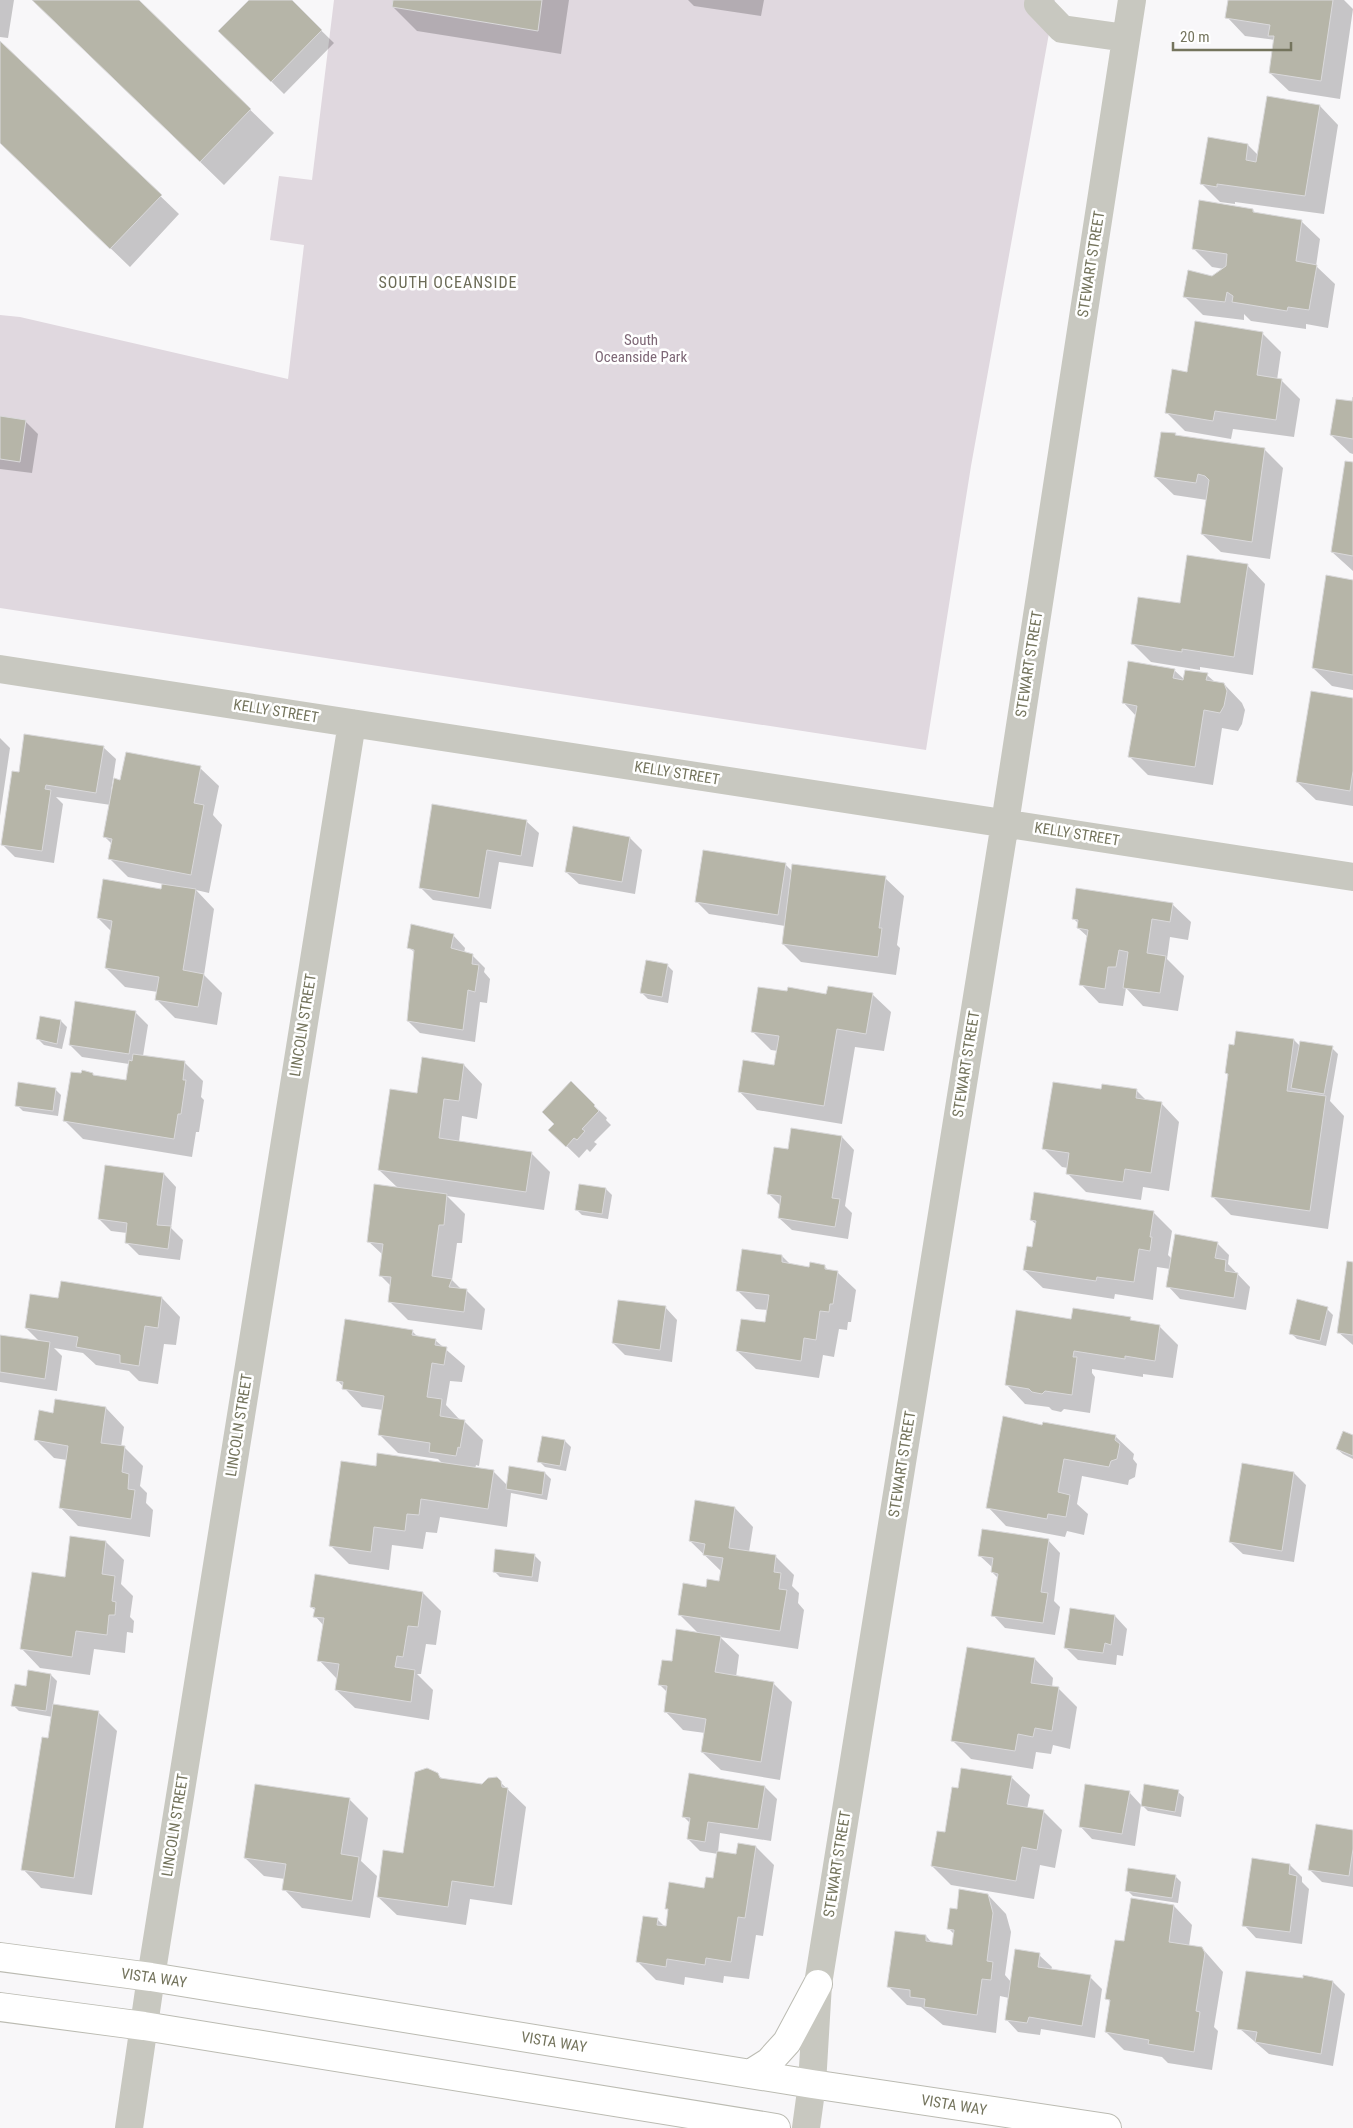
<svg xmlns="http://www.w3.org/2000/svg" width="1353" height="2128" font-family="'Roboto Condensed',sans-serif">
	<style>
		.green { fill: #e0d8df }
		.shadow { fill: #0003 }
		.building { fill: #b6b5a8; stroke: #dad9db }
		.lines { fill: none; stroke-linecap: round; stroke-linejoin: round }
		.major-casing { stroke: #bbbbb2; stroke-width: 30 }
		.minor { stroke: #c8c8c0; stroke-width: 28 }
		.major { stroke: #fff; stroke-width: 28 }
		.labels { text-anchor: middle; stroke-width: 5; stroke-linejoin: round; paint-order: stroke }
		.street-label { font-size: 15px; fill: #74745d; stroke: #fff }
		.park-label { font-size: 15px; fill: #7e6877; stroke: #fff }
		.neighbourhood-label { font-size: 16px; letter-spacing: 1px; fill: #6c6b57; stroke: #fff }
	</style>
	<rect width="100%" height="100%" fill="#f8f7f9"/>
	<path class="green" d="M334,0h721l-84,466 -45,284 -926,-142v-293l20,2 268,62 16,-134 -34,-5 9,-64 33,4z"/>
	<path class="shadow" d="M0,0h14l-6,38 -8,-1z
		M33,0h104l137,133 -50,52z
		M251,0h39l44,43 -50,51 -64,-63z
		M394,0h175l-8,54 -144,-23 -24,-24z
		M688,0h76l-3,16 -67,-10z
		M1229,0h115l9,9 -13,90 -51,-8 -19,-18 5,-33 -30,-4 -18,-19z
		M0,42l179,172 -49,53 -130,-125z
		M1320,106l18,19 -14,89 -89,-12v2l-15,-2 -18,-18 46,-39 11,11z
		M1253,210l3,4 45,7 19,18 -4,27 19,18 -7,44 -22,-4v5l-55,-8 -7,-7v6l-41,-5 -18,-18 39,-28 -12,-2 -19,-19z
		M1262,333l19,19 -4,28 5,1 18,18 -6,38 -61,-8 -2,10 -46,-8 -18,-18z
		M1353,402v52l-3,-1 -19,-18z
		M0,417l25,4 13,13 -6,39 -32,-4z
		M1175,434l3,3 86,12 19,19 -13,91 -49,-7 -19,-18 5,-34 -33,-5 -19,-18z
		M1353,463v108l-21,-19z
		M1247,565l18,19 -12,91 -53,-8v3l-49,-8 -19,-19 49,-38z
		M1353,581v109l-21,-4 -19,-18z
		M1174,670l11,10 22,-5 9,8 8,1 18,19 3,7 -3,14 -4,7 -16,-3 -9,57 -65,-10 -19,-19 7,-40 -13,-14z
		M1353,699v107l-37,-6 -19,-18z
		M0,738l10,10 -10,68z
		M103,747l13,12 -5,33h2l8,-11 79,-13 19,18 -6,29 9,10 -13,68 -13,-3 18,19 -10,66 18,18 -5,32 -42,-7 -18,-18 1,-8 -33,-5 -19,-19 6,-36 -14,-14 64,-28 1,-6 -35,-7 -19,-19 3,-14 -7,-7 6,-32 -55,-8 7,7 -9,59 -39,-6 -13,-13 18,-70z
		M526,821l13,12 -6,34 -34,-5 -8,47 -58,-9 -13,-13z
		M630,838l12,12 -7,44 -56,-10 -13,-12z
		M785,864l7,7 93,7 19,18 -7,49 3,3 -4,27 -95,-13 -18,-18 2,-18 -76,-12 -12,-12z
		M1172,904l19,18 -3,18 -18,-3 -3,22 17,17 -6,35 -35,-5 -17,-18 -3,18 -24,-3 -18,-19 7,-47 -10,-9 1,-4 -6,-6z
		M453,935l12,13 -1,5 8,2 13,13 -1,4 6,7 -3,24 -7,-1 -5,40 -55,-9 -12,-12 7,-68 -6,-6z
		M667,965l6,6 -5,32 -20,-4 -6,-6z
		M872,994l19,18 -7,39 -29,-4 -13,77 -85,-14 -18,-19 36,-25 3,-15 -7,-1 -19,-19 75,-36z
		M135,1012l13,13 -5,31 41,6 19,19 -2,16 3,3 -5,32h-3l-4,25 -109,-18 -18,-18 27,-47 3,2 32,5 2,-17 -47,-7 -12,-12z
		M61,1021l6,6 -5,22 -18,-4 -6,-6z
		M1294,1040l6,6 32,2 6,6 -8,47 14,15 -16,113 -97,-14 -19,-19 17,-120 -3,-3 9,-27z
		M464,1065l18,19 -5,35 -15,-3 -3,26 72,11 19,19 -6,38 -97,-14 18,18 -3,29h-5l-5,37 10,10h4l19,19 -3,21 -74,-10 -19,-19 2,-15 -11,-11 3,-20 -15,-14 30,-53 -19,-18 39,-76z
		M571,1083l36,35 -1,2 5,5 -17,17 3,2 -7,8 -3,-3 -8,9 -29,-28 6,-6z
		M55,1089l6,6 -3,21 -35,-5 -6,-6z
		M1102,1091h35l10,10 14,2 18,19 -10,69 -26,-4 -2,13 -55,-8 -18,-18v-6l-6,-1 -19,-19z
		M842,1137l12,13 -9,56 7,7 -4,26 -56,-9 -13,-12 2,-12 -13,-13 21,-42z
		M164,1174l12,13 -5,41 12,12 -3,20 -41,-5 -13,-13 1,-9 -16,-2 -12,-12z
		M606,1189l6,6 -4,24 -26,-4 -6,-6z
		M1153,1212l19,19 -4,24 4,4 45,-16 12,12 -1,9 22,23 -4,23 -66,-11 -12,-13 2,-17 -13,-2 -4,33 -38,-6 -1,5 -71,-11 -19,-18 9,-22 4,-23 -6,-5z
		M782,1256l9,9 19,3 14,-2 5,5 8,1 19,18 -5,32h-3l-1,8 -8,-1 -5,28 -11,-2 -4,23 -63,-9 -19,-18 29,-27 2,-14 -12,-1 -19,-19z
		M1353,1264v81l-15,-13z
		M162,1298l18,19 -4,28 -12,-1 -6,40 -19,-3 -10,-10 -33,-6 -13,-12 -29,-5 8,8 -5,35 -57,-9v-46l40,6 -14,-14 33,-28z
		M665,1307l12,13 -5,42 -47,-7 -12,-12z
		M1327,1309l6,6 -7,31 -29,-7 -6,-6z
		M1130,1319l4,3 25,4 19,19 -5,33 -30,-4v3l-51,-8v4l3,4 -5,36 -26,-4 -3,3 -9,-2 -3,-3 -24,-3 -18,-19 65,-65z
		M412,1331l6,6 17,3 30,26 -3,16 -12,-1 -4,24 14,15 4,1 19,19 -4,26 -3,-1 -1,4 18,2 15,15 37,-13 6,6 -4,21 -36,-7 -4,34 -67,-10 -3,16 -11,-1 -3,17 -31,-4 -3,25 -40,-6 -19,-19 47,-78 66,-3 -5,-5 -40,-6 -19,-19 4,-24 -21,-3 -25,-27z
		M56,1401l50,7 18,19 -3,20 4,1 18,18 -3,20 7,7 -1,10 7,7 -3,27 -72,-11 -18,-19 7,-47 -13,-2 -18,-18 18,-26z
		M1043,1426l72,10 19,18 -1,5 4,5 -2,13 -6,3 -1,5 -46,-9 -5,28 11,10 -4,21 -17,-4 -2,6 -59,-11 -18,-19z
		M1353,1436v23l-10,-5 -6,-5z
		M565,1441l6,6 -5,24 -21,-4 -6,-6z
		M1294,1473l12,12 -12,77 -51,-8 -13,-12z
		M735,1508l18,19 -4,25 26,4 19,19 -2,11 7,7 -1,10 6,7 -6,39 -78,-12 19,18 -3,22 37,6 19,19 -12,78 -59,-10 -19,-18 3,-19 -22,-3 -18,-19 2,-19 -8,-8 14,-22 25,-29 -18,-18 28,-26 12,-7 2,-10 -32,-31z
		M1048,1540l12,13 -6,48 6,6 -5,28 -50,-7 -12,-13 5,-37 -6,-6 1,-4 -13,-12z
		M106,1542l18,18 -3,24 12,12 -3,21 4,4 -1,12 -6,-1 -2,21 -31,-4 -4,26 -50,-7 -18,-19 44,-71z
		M535,1556l6,6 -3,20 -38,-5 -6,-6z
		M423,1593l18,18 -5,34 -10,-1 -5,30h-4l16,16 -4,30 -74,-12 -19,-18 1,-11 -18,-19 5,-34 -9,-10 1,-5 -5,-4z
		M1115,1616l12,13 -4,27 -6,-1 -1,10 -38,-5 -13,-13z
		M1035,1659l18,19 -1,9 7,2 18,18 -7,42 -17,-4 -2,9 -15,-2 -3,17 -62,-10 -19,-19z
		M51,1675l6,6 -4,24 45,7 19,19 -25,164 -51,-7 -18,-19 30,-152 -34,-6 -6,-6 14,-17z
		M422,1770h10l12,10 38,6 18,-4 26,25 -14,98 -42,-6 -4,26 -69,-10 -19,-18 26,-43z
		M1011,1777l19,18 -3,14 16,2 19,19 -7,38 -15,-3 -6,34 -83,-14 -19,-19 14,-33 13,-44z
		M765,1787l12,12 -6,42 -51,-8 -2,19 19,3 19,-8 18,18 -11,71 -7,-1 -7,44 -25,-3 -1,7 -38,-6 -1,8 -28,-5 -19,-19 21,-41 8,8 3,-17 -3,-3 39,-18 9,-10 4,-26 -18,-3 -12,-12 2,-16 -7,-7z
		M1129,1792l12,13 -6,41 -43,-7 -12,-13z
		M1178,1792l6,5 -3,20 -33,-6 -6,-6z
		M349,1799l19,19 -7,43 16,15 -7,42 -68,-10 -18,-19 1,-10 -21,-3 -19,-18z
		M1353,1831v56l-31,-5 -12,-12z
		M1290,1865l12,12v5l7,7 -7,55 -46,-6 -12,-13z
		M1175,1876l6,6 -3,21 -45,-7 -6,-6z
		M988,1895l18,19 5,18 -6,43 6,7 28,-27 13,12 -1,3 39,7 12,12 -7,49 -54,-9 -1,6 -22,-3 -12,-13 3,-21 -9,-2 -4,37 -53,-8 -22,-18 -14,-2 -19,-19 38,-50 7,8 20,3 2,-12 -6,-6 9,-18z
		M1174,1906l18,19 -3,21 13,2 21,24 -9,55 4,4 -6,39 -44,-7 -6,-6 -38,-7 -18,-18 5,-29 -4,-5 18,-55z
		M1304,1980l29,2 12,12 -12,72 -64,-12 -30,-26z"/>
	<path class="building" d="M32,0h107l112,109 -51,53z
		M249,0h43l30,30 -51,52 -53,-51z
		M393,0h149l-4,31 -146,-24z
		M1228,0h105l-12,81 -52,-8 5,-37h-6l2,-11 -45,-7z
		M0,41l162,154 -52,54 -110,-106z
		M1267,96l53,9 -15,91 -88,-12v3l-17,-3 8,-47 40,7 -2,16 10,2z
		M1199,200l54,9v3l49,8 -6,41 21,4 -8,45 -21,-3 -1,4 -55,-9 1,-6 -6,-4 -2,10 -42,-5 5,-27 24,6 14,-10 1,-12 -35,-5z
		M1195,321l68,11 -6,43 25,4 -6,41 -61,-9 -2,10 -48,-8 7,-44 15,3z
		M1353,397v42l-23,-4 6,-36 16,2z
		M0,416l26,4 -6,42 -20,-3z
		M1161,432l15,1 -1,2 90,13 -13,94 -51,-8 8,-54 -4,-4 -7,-2 -2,9 -42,-6z
		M1345,461l8,1v94l-22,-4z
		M1187,555l61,9 -14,93 -52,-8v3l-51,-8 7,-47 42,6z
		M1326,575l27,5v95l-41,-7z
		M1128,661l47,8 -2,9 10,2 2,-10 23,3 -2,7 18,3 3,8 -3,15 -4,7 -16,-3 -9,57 -67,-10 9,-51 -15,-3z
		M1311,691l42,7v73l-3,20 -54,-9z
		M24,734l80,12 -8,47 -50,-8 -1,4 6,1 -9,61 -41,-6 11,-74 7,1z
		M126,752l75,14 -7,37 10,2 -13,70 -83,-16 4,-20 -9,-2 11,-59 6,2z
		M432,804l95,16 -6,36 -34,-6 -8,48 -60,-10z
		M573,826l57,11 -8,45 -57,-10z
		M703,850l83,13 -8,52 -83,-13z
		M792,864l94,12 -7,52h3l-4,29 -96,-13z
		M103,879l58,10 1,-5 34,5 -13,81 21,4 -6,33 -43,-7 4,-23 -54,-9 7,-47 -15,-3z
		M1076,888l97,15 -3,19 -18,-3 -5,34 19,3 -6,37 -37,-5 5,-36 -9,-2 -3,17h-8l-3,22 -26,-4 9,-55 -11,-2 1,-8 -6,-1z
		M411,924l43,10 -3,14 22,6 -1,10 7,1 -4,27 -7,-2 -5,40 -56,-9 7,-71 -7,-2z
		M646,960l22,4 -6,33 -22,-4z
		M828,986l45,7 -7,41 -29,-5 -13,77 -86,-14 5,-32 31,5 5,-29 -28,-4 7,-45 29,4 1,-4 38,7z
		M75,1001l61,10 -7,43 -60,-9z
		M40,1016l21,4 -4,24 -21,-5z
		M1236,1031l58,8 -7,52 39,5 -16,115 -99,-14 17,-123 -3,-1 4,-29 5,1z
		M1300,1041l33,5 -9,48 -33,-6z
		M133,1054l52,7 -2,19h3l-5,34h-3l-4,25 -111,-18 8,-49 10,1 1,-3 11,3v2l33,5 3,-20 3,1z
		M422,1057l42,7 -5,37 -15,-2 -5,39 93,14 -6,40 -148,-22 12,-81 27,4z
		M571,1081l24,24 -1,1 5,5 -17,18 3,2 -8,9 -3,-2 -8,9 -18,-17 6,-6 -12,-12z
		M18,1082l38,6 -3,23 -38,-5z
		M1053,1082l48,7 1,-5 35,5 -1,9 26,4 -11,71 -26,-4 -2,13 -57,-8 3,-21 -27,-4z
		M791,1128l51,8 -10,62 8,1 -5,28 -57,-9 3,-22 -14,-2 7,-47 14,2z
		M105,1165l59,8 -7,52 14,1 -3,23 -43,-6 2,-20 -29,-4z
		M374,1184l73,10 -3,31h-5l-7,51 20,3 -3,8 18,2 -3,23 -76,-10 3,-25 -12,-1 4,-32 -16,-2z
		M579,1184l27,4 -4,26 -27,-4z
		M1034,1192l120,19 -4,26h2l-2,14 -11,-2 -5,33 -37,-5 -1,4 -73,-11 4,-24 5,1 4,-26 -6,-1z
		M1175,1234l43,8 -3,16 11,2 -1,11 13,2 -4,25 -68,-11z
		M742,1249l40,6v7l27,5 1,-5 15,3v4l13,2 -5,33h-3l-1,8 -9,-1 -4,29 -12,-2 -3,23 -65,-10 5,-32 24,3 4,-27 -33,-4z
		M1347,1261l6,1v73l-16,-2z
		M61,1281l101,16 -4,31 -13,-2 -6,40 -19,-3v-8l-44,-8 2,-10 -53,-9 5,-34 28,4z
		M1297,1299l31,8 -8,34 -31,-7z
		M618,1300l48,6 -6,44 -48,-7z
		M1073,1308l58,9 -1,3 30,5 -5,36 -30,-5v3l-51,-8 -1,6h4l-5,38 -27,-4 -3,3 -10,-2 -3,-3 -24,-4 11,-75 55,9z
		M345,1319l68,11 -1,5 24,4 -1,6 12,2 -3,18 -12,-2 -5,34 15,2 -2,17 25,4 -5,28 -2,-1 -2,9 -27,-4 1,-9 -52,-8 6,-39 -42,-7 1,-7 -7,-1z
		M0,1335l50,7 -5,37 -45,-7z
		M55,1399l51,8 -5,36 24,3 -3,26 7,2 -1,15 7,1 -4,29 -72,-11 9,-62 -34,-6 5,-30 14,3z
		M1003,1416l39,9 1,-3 73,13 -1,5 5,4 -3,15 -6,2 -2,6 -45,-8 -6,33 12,3 -4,22 -18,-3 -1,5 -61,-11z
		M1343,1431l10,4v21l-17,-7z
		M542,1436l23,4 -5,26 -23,-4z
		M377,1453l117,17 -6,39 -67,-10 -2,16 -12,-1 -2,17 -31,-4 -3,25 -42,-6 12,-85 35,5z
		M1242,1463l52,9 -12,79 -53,-9z
		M509,1466l36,6 -3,23 -36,-6z
		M695,1500l40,7 -6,41 47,7 -2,17 7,1 -2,16 8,1 -7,41 -102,-16 5,-32 23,4 1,-8 12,2 4,-23 -20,-3 2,-11 -16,-3z
		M982,1529l67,10 -8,53 7,1 -5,30 -52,-7 7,-42 -7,-2 2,-14 -15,-2z
		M70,1536l36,5 -4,33 13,2 -3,25 4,1 -1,13h-6l-2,20 -31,-4 -4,26 -52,-8 12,-77 33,5z
		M495,1549l40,5 -3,23 -39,-5z
		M315,1574l108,18 -5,35 -10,-1 -5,31 -6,-1 -2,11 20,3 -4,32 -76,-12 4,-26 -22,-3 7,-43 -11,-1 2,-9 -5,-1z
		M1070,1608l45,7 -4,30 -6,-2 -2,10 -39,-5z
		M676,1629l45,7 -6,36 59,10 -13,80 -60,-10 5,-33 -42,-7 3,-26 -9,-1 4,-25 10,1z
		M967,1647l68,11 -4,25 28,4 -7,44 -17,-3 -2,9 -15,-3 -3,17 -64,-10z
		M28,1670l23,4 -5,37 -35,-5 4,-22 11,2z
		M53,1704l46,7 -25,167 -53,-8 21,-133 6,1z
		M427,1768l11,5 2,5 42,6 6,-6 9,-1 4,4 1,6 6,1 -14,99 -42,-6 -4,26 -71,-10 6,-47 20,3 12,-81z
		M961,1768l51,8 -5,28 37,6 -7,40 -15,-3 -6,34 -85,-15 6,-35 8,1 7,-45 6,1z
		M689,1773l76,13 -7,43 -50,-7 -3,20 -18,-3 3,-21 -8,-1z
		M255,1784l95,14 -9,56 18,3 -7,44 -70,-11 4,-26 -42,-6z
		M1085,1784l45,7 -8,43 -43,-7z
		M1144,1784l35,6 -4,22 -34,-6z
		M1316,1824l37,6v19l-4,27 -41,-6z
		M738,1843l18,3 -11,72 -7,-1 -7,45 -25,-4 -1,7 -38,-6 -1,8 -30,-5 7,-46 15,2 -1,7 9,1 2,-17h-3l4,-27 35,6 2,-11 7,1 4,-27 19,3z
		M1252,1858l38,6 -1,10 8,2 -7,56 -48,-6z
		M1128,1868l48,7 -4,23 -47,-7z
		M959,1889l29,5 5,19 -6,48 6,1 -2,18 -9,-1 -5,36 -53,-8 1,-8 -15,-2v-7l-23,-3 8,-56 31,4v6l26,4 2,-15 -7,-1 3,-21 7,1z
		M1131,1898l43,7 -5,37 33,5 3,6 -9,58 4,1 -6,40 -46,-8 1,-4 -44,-8 5,-32 -5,-1 10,-59 9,1z
		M1015,1949l25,4 -2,14 53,8 -9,51 -53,-9 -2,6 -22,-3z
		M1246,1971l57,7v-3l30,6 -12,73 -66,-12 2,-10 -20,-3z"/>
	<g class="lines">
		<defs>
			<path id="major" d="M0,1957l151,20 661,107 295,44
				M0,2007l144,19 632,102
				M750,2074l19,-12 18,-20 31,-58"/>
		</defs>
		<use href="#major" class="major-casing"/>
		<path class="minor" d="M1039,0l-1,4 24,25 64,9
			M0,669l1353,208
			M129,2128l22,-151 201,-1254
			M806,2128l6,-44 6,-100 187,-1161 127,-823"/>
		<use href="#major" class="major"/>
	</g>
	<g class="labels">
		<g class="street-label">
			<text transform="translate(1091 264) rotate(-81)" y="5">STEWART STREET</text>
			<text transform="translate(1029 664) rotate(-81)" y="5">STEWART STREET</text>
			<text transform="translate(276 711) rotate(9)" y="5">KELLY STREET</text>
			<text transform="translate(677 773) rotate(9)" y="5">KELLY STREET</text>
			<text transform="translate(1077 834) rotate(9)" y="5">KELLY STREET</text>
			<text transform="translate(303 1025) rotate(-81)" y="5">LINCOLN STREET</text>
			<text transform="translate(966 1064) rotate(-81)" y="5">STEWART STREET</text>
			<text transform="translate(239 1425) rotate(-81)" y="5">LINCOLN STREET</text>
			<text transform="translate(902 1464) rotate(-81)" y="5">STEWART STREET</text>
			<text transform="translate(175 1825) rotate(-81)" y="5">LINCOLN STREET</text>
			<text transform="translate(837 1864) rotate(-81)" y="5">STEWART STREET</text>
			<text transform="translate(154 1978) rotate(8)" y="5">VISTA WAY</text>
			<text transform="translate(554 2042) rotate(9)" y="5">VISTA WAY</text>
			<text transform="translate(954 2105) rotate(9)" y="5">VISTA WAY</text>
		</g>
		<g class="park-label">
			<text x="641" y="345">South<tspan x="641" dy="17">Oceanside Park</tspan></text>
		</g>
		<g class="neighbourhood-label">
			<text x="448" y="288">SOUTH OCEANSIDE</text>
		</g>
	</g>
	<path d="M1173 42v8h118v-8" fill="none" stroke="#74745d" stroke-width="2.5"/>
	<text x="1180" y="42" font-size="15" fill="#74745d" stroke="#ffffff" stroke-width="4" paint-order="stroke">20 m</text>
</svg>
